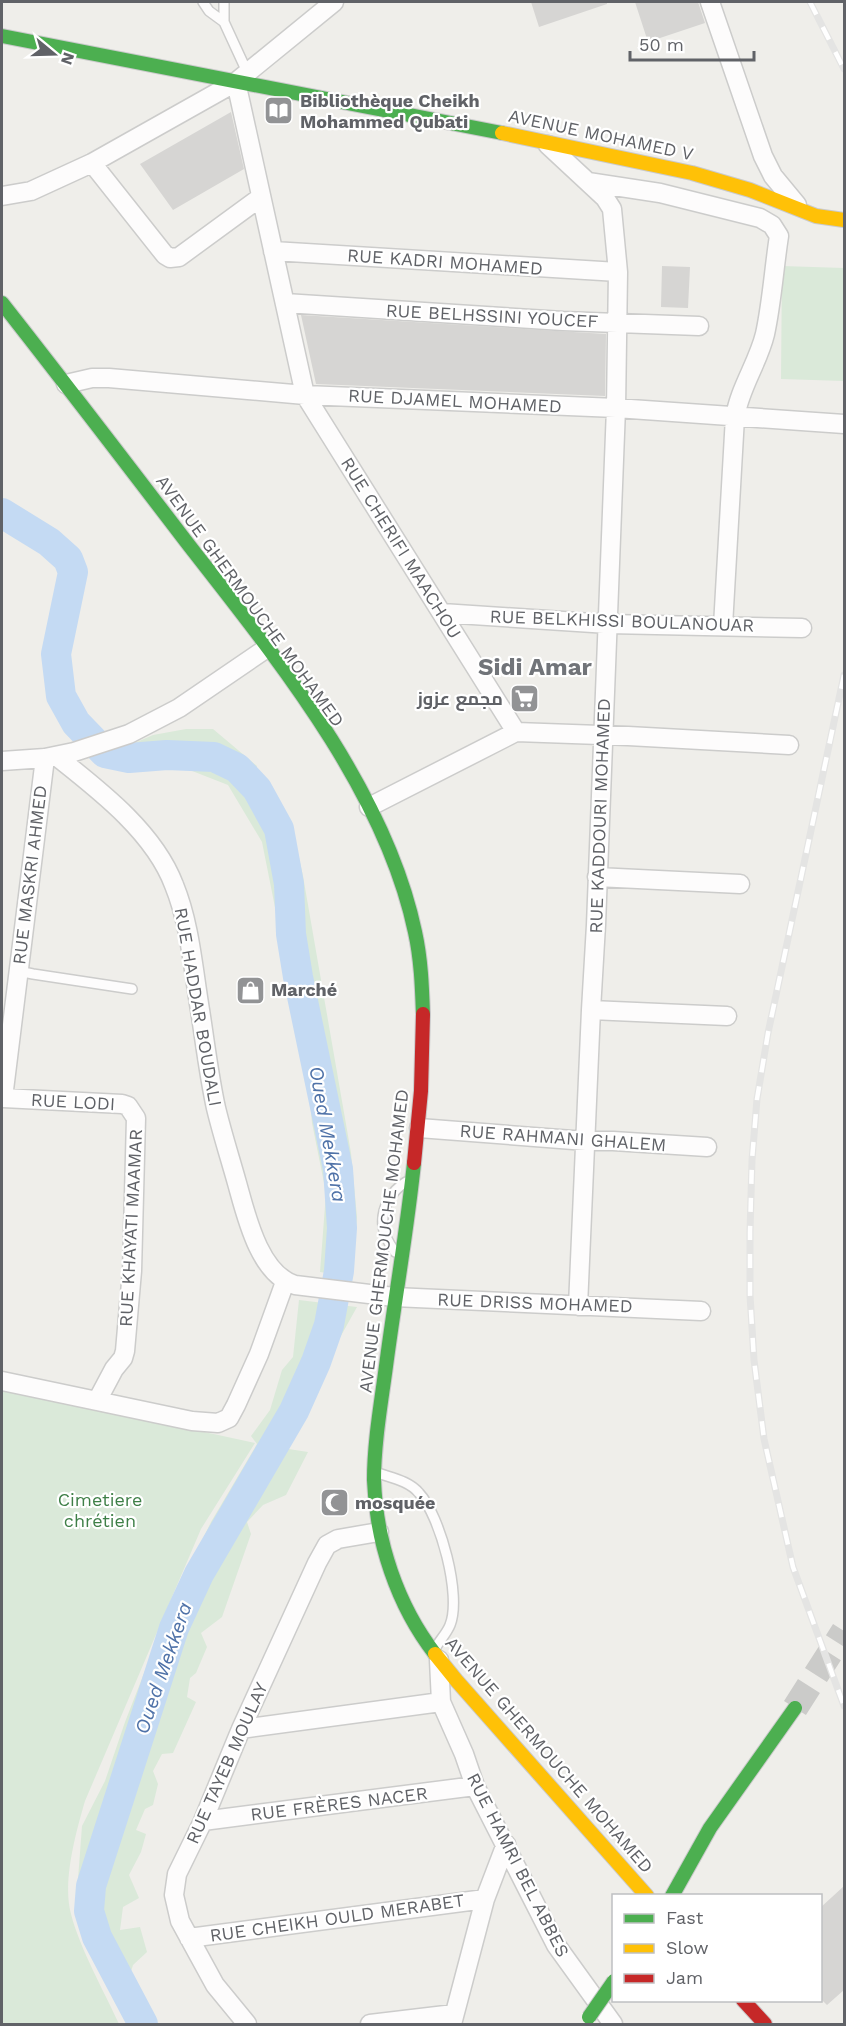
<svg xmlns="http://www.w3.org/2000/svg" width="846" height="2026" font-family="'Work Sans',Cairo,sans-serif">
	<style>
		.green { fill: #dae9d9; fill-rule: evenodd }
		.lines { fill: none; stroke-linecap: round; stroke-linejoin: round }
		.river { stroke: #c4daf3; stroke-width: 30 }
		.building { fill: #d6d5d3 }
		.secondary-tunnel { stroke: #cbcbc9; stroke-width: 26; stroke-dasharray: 26 13; stroke-linecap: butt }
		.lane-casing { stroke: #cccccb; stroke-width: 12 }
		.street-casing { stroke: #cccccb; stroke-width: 21 }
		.fast-casing { stroke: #cacacb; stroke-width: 16 }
		.slow-casing { stroke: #cacacb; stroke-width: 16 }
		.jam-casing { stroke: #cacacb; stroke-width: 16 }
		.lane { stroke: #fdfcfc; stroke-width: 9 }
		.street { stroke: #fdfcfc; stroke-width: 18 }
		.fast { stroke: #4caf50; stroke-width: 14 }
		.slow { stroke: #ffc107; stroke-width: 14 }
		.jam { stroke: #c62828; stroke-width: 14 }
		.rail-casing { stroke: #e4e4e3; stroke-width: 7 }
		.rail { stroke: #fff; stroke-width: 4.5; stroke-dasharray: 14; stroke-linecap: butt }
		.fast-bridge-casing { stroke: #cacacb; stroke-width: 16; stroke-linecap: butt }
		.fast-bridge { stroke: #4caf50; stroke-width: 14 }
		.labels { text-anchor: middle; stroke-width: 4.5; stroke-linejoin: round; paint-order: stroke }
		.poi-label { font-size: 18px; font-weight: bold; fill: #606267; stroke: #fff; text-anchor: start }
		.street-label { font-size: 18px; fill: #606267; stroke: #fff }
		.park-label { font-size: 18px; fill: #3e7f47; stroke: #fff }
		.water-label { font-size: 20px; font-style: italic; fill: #4f72a8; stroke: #fff }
		.district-label { font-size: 24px; font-weight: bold; fill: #717479; stroke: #fff }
	</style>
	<rect width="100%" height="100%" fill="#efeeea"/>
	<path class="green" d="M782,266l62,2v113l-63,-2z
		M186,729h27l44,37 -4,12 9,-3 21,33 10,23 10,45 48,277 6,64 -5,57 -9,-2 1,-12 -11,14 -13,-2 6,-79 -14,-70 -5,-55 -45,-226 -34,-57 -46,-18 -80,-10 51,-22zM275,833l12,14 8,20 -6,17 11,31 -9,29 12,39 14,26 7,78 12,36 9,63 -5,15 10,8 -3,15 -2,31 -8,-8 1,-25 9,-10 -11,-11 3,-39 -4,-33 -15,-34 -1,-42 -8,-47 -18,-34 -6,-31 9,-25 -14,-30 11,-16 -18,-17z
		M299,1300l58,7 -39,70v9l-21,29 -15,33 26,4 -22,43 -23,10 -16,17 4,12 -29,83 -21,16 6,14 -11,26 -6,5 -3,19 9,5 -23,51 -11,1 -9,17 5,13 -5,21 -8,4 -9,21 10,4 -5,18 -12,23 10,23 -16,9 -3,23 20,-3 7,25 -14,13 -11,35 -24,-45 -22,-49 6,-80 23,-45 20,-59 46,-118 40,-82 46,-78 -6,-8 19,-26 12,-40 11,-13z
		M2,1388l253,55 -54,86 -116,272c-9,31 -23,81 -14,113 9,35 33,77 48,110h-117z"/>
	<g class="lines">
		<path class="river" d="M2,513l47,29 19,17 5,13 -17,82 5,42 15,27 29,30 24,5 38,-3 47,2 23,11 20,21 22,40 10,55 2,50 7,43 40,192 4,59 -3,43 -10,54 -13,37 -22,49 -95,163 -25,54 -83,258 -2,25 8,26 46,87"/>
	</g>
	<path class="building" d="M531,2h76v2l-68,23z
		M635,2h63l7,21 -57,19z
		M231,112l13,57 -71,41 -33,-46z
		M662,266l28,1 -2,41 -27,-1z
		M301,315l305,19 -1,62 -289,-12z
		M844,1886v104l-17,15 -7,-7v-90z"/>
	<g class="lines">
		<path class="secondary-tunnel" d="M795,1708l49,-77"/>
		<defs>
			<path id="lane" d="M203,2l6,9 15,11
				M224,2v20l24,52
				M18,971l15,3 99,15
				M395,1252c-5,-7 -11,-16 -12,-26 -2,-18 8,-35 23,-44
				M378,1473c14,5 31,8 41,20 21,22 43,103 31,132 -3,8 -11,16 -15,24"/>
			<path id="street" d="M710,2l53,154 10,20 24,29
				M236,82l69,313 211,337
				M548,145l57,53 7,11 6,63 -2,136 -20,517 -5,85 -13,296
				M92,163l73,92 5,3 9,-1 82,-60
				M588,182l72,11 100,25 12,7 7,11c-5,32 -7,66 -14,98 -7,29 -25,53 -30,83l-12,209
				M2,196l29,-5 61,-28 144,-81 98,-80
				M273,251l345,21
				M285,303l278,18 136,5
				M66,384l26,-6h17l196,17 311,13 228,16
				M442,613l166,11 194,4
				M56,756c43,34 98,76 118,129 16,39 19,83 26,125 5,32 9,66 16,98 6,25 14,50 21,75 9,32 22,91 58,102l99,12 307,14
				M45,758l-42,340 119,6 6,2 8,12 -4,153 -7,80 -2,7 -9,11 -17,32
				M2,761l43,-3 29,-6 55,-18 50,-26 88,-60
				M369,807l147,-75 112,4 161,9
				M597,877l143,7
				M591,1010l136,6
				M419,1128l167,13h27l94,6
				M2,1381l190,40 26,2 11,-5 7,-13 23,-51 26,-72
				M439,1660l2,42 23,52 11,32 81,159 57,79
				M241,1729l200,-27
				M203,1821l272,-35
				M189,1938l296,-39
				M247,2024l-32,-39 -35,-64 -6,-26 3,-21 26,-53 38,-92 76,-166 10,-18 11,-6 41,-7
				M370,2024l84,-10
				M452,2024l33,-125 21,-55"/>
			<path id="fast" d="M2,36l500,97
				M2,303c63,80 124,160 186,241 88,113 197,245 227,388 6,27 7,54 8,82
				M414,1163c-7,68 -19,135 -28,203 -5,38 -12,76 -12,114 2,61 23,125 61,174
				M672,1896l38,-68 85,-120"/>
			<path id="slow" d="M502,133l190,40 58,17 66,26 28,4
				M435,1654l21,26 191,216"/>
			<path id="jam" d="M414,1163l7,-72 2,-77
				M743,2000l22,24"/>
		</defs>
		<use href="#lane" class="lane-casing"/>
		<use href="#street" class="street-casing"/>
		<use href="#fast" class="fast-casing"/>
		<use href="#slow" class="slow-casing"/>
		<use href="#jam" class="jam-casing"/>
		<use href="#lane" class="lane"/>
		<use href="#street" class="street"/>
		<use href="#fast" class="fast"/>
		<use href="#slow" class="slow"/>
		<use href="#jam" class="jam"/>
		<defs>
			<path id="rail" d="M810,2l34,67
				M844,675l-76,358 -11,66 -5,61 -2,72v63l4,65 10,79 29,128 51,139"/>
		</defs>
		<use href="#rail" class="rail-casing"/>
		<use href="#rail" class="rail"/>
		<defs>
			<path id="fast-bridge" d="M589,2017l25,-36"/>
		</defs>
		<use href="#fast-bridge" class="fast-bridge-casing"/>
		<use href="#fast-bridge" class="fast-bridge"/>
	</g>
	<defs>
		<symbol id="library-square" viewBox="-11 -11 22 22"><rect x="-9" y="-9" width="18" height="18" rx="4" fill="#929395" stroke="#fff"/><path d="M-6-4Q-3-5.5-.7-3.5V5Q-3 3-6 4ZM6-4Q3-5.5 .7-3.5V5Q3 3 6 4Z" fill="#fff"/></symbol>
		<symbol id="supermarket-square" viewBox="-11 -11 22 22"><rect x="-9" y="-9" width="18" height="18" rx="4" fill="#929395" stroke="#fff"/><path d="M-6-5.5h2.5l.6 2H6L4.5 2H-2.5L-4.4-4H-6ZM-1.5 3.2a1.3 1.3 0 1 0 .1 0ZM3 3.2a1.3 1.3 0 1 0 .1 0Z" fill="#fff"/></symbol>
		<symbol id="shop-square" viewBox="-11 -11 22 22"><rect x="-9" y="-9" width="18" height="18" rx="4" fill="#929395" stroke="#fff"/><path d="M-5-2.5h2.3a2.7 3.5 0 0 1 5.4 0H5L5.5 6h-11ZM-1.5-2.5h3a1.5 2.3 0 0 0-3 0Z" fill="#fff"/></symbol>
		<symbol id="mosque-square" viewBox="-11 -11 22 22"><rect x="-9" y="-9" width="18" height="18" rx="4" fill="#929395" stroke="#fff"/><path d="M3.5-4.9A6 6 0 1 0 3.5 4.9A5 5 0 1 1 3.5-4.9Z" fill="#fff"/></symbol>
	</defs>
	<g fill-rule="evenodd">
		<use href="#library-square" x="262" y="94" width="33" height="33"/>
		<use href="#supermarket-square" x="508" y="682" width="33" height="33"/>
		<use href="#shop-square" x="234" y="974" width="33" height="33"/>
		<use href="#mosque-square" x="318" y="1486" width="33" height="33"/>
	</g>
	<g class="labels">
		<g class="poi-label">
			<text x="300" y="107">Bibliothèque Cheikh<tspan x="300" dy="21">Mohammed Qubati</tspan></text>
			<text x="503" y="705" text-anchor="end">مجمع عزوز</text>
			<text x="271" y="996">Marché</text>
			<text x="355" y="1509">mosquée</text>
		</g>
		<g class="street-label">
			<text transform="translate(601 135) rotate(12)" y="6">AVENUE MOHAMED V</text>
			<text transform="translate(445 262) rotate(4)" y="6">RUE KADRI MOHAMED</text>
			<text transform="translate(492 316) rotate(3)" y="6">RUE BELHSSINI YOUCEF</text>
			<text transform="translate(455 401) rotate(3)" y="6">RUE DJAMEL MOHAMED</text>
			<text transform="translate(401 548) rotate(58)" y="6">RUE CHERIFI MAACHOU</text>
			<text transform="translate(250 601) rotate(54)" y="6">AVENUE GHERMOUCHE MOHAMED</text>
			<text transform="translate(622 621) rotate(2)" y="6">RUE BELKHISSI BOULANOUAR</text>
			<text transform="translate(600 816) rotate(-88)" y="6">RUE KADDOURI MOHAMED</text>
			<text transform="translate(30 875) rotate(-83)" y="6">RUE MASKRI AHMED</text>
			<text transform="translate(198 1007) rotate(80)" y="6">RUE HADDAR BOUDALI</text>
			<text transform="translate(73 1102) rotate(3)" y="6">RUE LODI</text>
			<text transform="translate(563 1138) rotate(4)" y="6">RUE RAHMANI GHALEM</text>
			<text transform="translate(131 1228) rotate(-87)" y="6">RUE KHAYATI MAAMAR</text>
			<text transform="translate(384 1241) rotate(-83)" y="6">AVENUE GHERMOUCHE MOHAMED</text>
			<text transform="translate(535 1303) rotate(2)" y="6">RUE DRISS MOHAMED</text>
			<text transform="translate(549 1755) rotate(49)" y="6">AVENUE GHERMOUCHE MOHAMED</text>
			<text transform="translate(227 1763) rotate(-66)" y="6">RUE TAYEB MOULAY</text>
			<text transform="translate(339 1804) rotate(-7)" y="6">RUE FRÈRES NACER</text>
			<text transform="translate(518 1865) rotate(63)" y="6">RUE HAMRI BEL ABBES</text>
			<text transform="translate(337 1918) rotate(-8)" y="6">RUE CHEIKH OULD MERABET</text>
		</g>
		<g class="park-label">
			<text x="100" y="1506">Cimetiere<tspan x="100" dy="21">chrétien</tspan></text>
		</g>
		<g class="water-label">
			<text transform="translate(328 1134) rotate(80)" y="7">Oued Mekkera</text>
			<text transform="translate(163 1668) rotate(-71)" y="7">Oued Mekkera</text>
		</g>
		<g class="district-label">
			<text x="535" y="675">Sidi Amar</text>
		</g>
	</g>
	<rect width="846" height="2026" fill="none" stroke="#606267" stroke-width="6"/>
	<rect x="612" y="1894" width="210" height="108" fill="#ffffff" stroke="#bfc0c2" stroke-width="1.5"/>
	<rect x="624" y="1914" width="30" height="9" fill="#4caf50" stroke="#bfc0c2" stroke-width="1.5"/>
	<text x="666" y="1924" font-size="18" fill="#606267">Fast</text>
	<rect x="624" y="1944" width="30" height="9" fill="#ffc107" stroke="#bfc0c2" stroke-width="1.5"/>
	<text x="666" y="1954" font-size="18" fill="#606267">Slow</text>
	<rect x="624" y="1974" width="30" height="9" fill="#c62828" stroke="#bfc0c2" stroke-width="1.5"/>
	<text x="666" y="1984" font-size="18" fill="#606267">Jam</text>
	<g transform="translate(54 54) rotate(109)" stroke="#ffffff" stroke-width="4.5" paint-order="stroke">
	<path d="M0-4.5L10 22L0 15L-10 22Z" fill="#606267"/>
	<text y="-9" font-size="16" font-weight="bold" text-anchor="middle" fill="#606267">N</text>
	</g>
	<path d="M630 51v9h124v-9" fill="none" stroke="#606267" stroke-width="3"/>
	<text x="639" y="51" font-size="18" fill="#606267" stroke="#ffffff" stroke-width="4.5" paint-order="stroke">50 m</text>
</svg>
